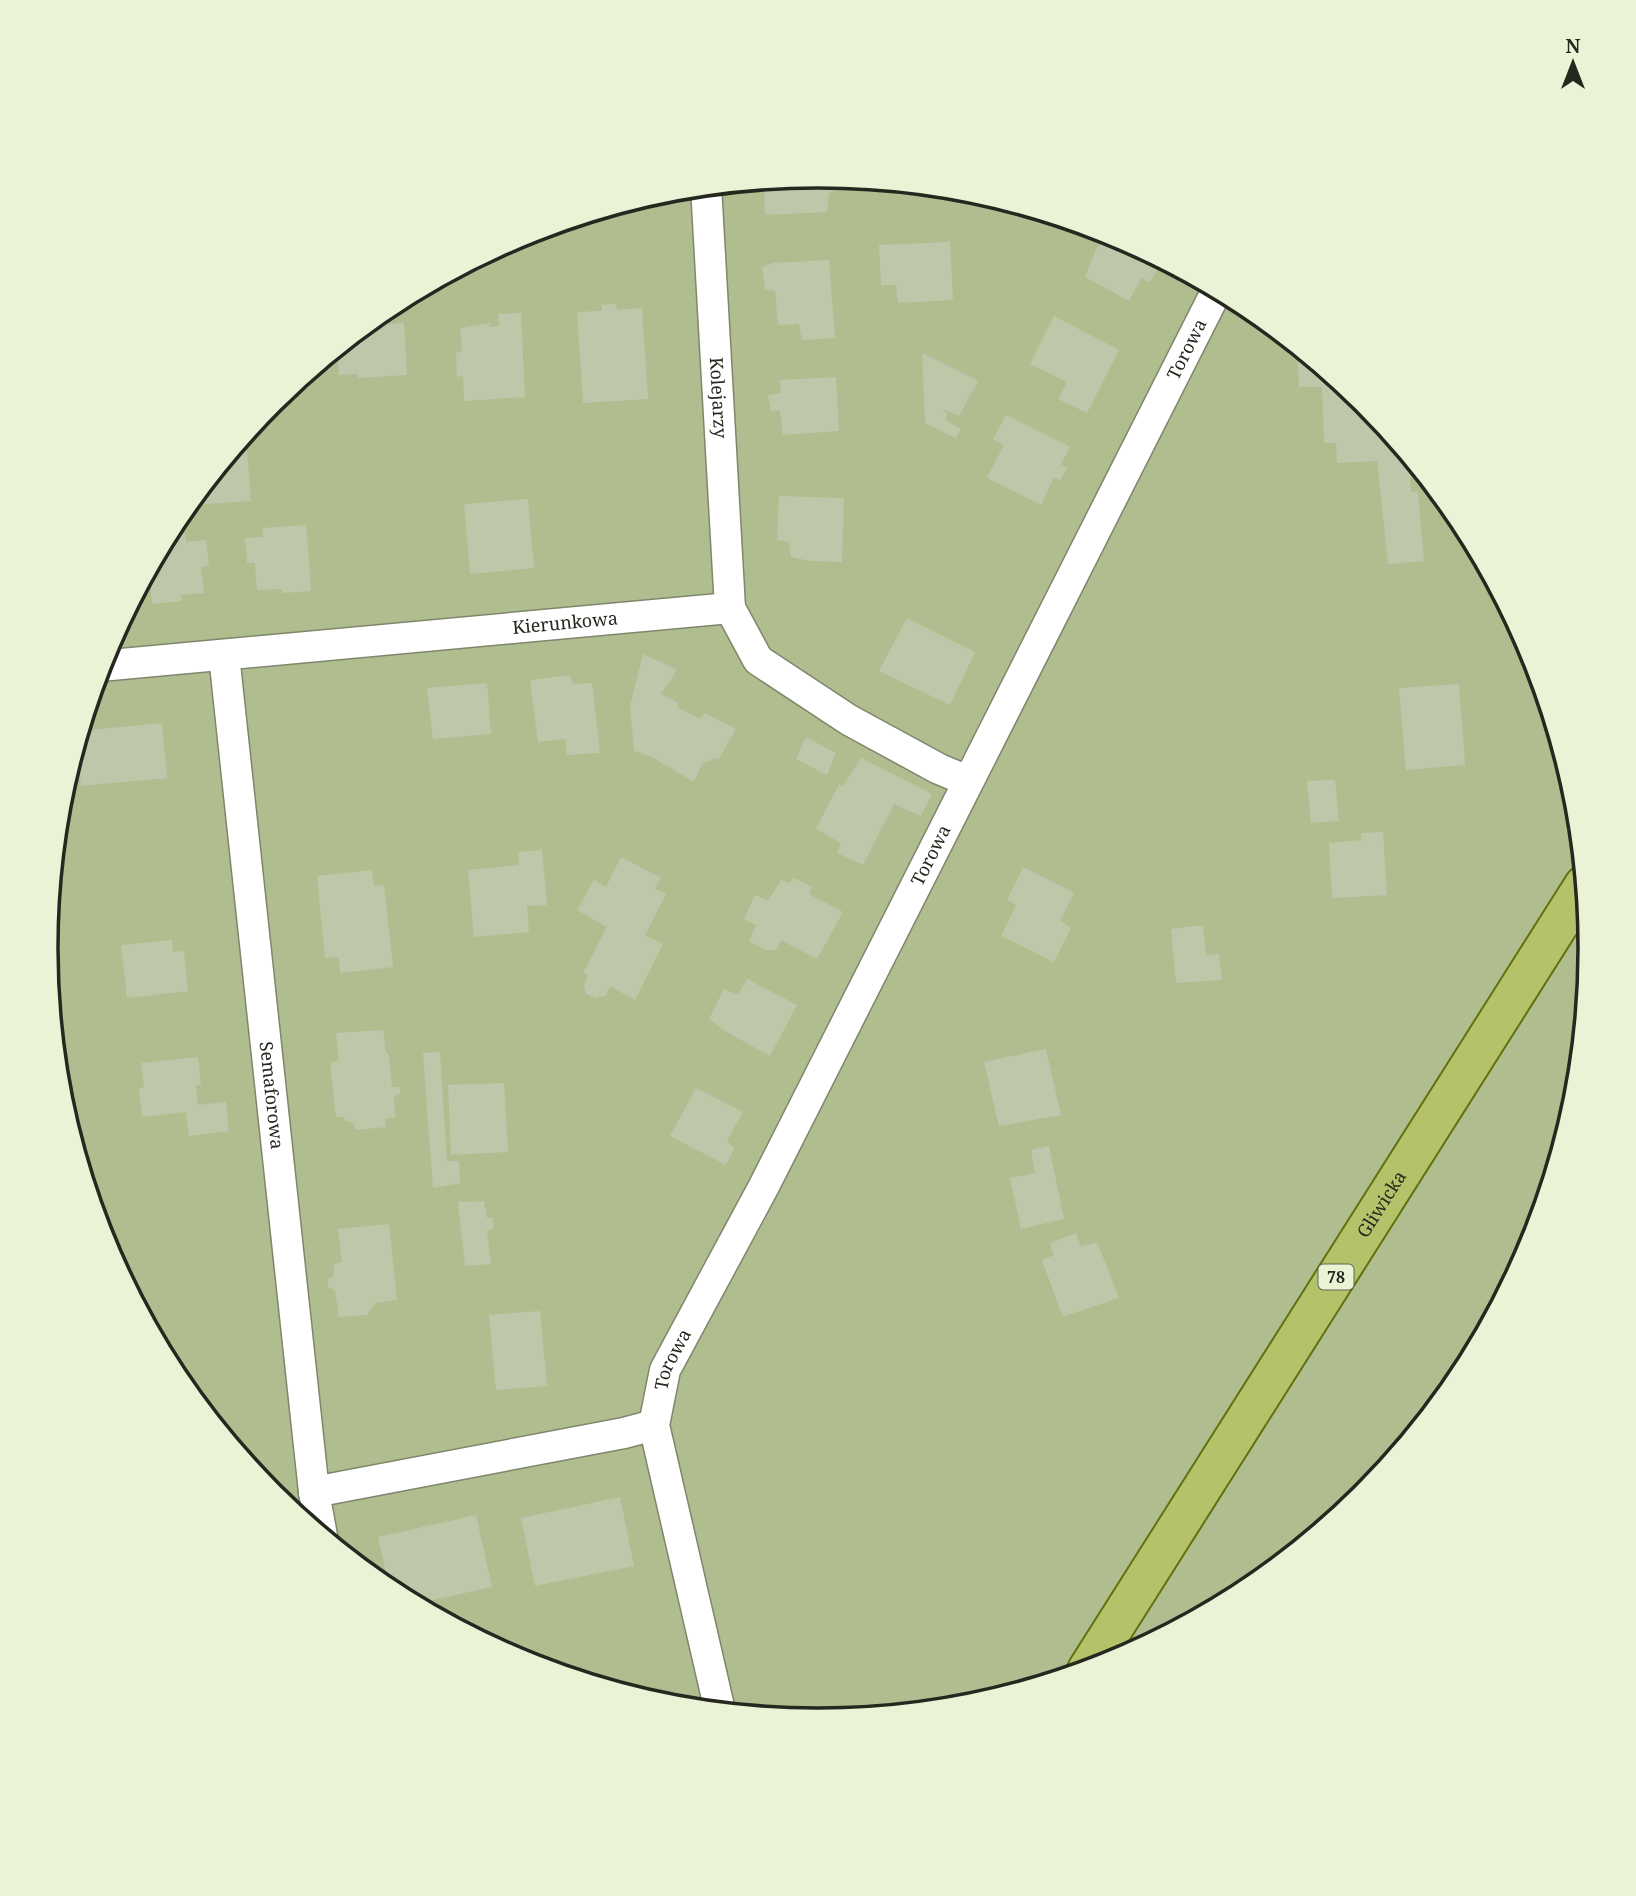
<svg xmlns="http://www.w3.org/2000/svg" width="1636" height="1896" font-family="'Noto Serif',serif">
	<style>
		.green { fill: #b0bd8f }
		.building { fill: #bfc7ab }
		.lines { fill: none; stroke-linecap: round; stroke-linejoin: round }
		.street-casing { stroke: #7f866c; stroke-width: 33 }
		.primary-casing { stroke: #61710e; stroke-width: 42 }
		.street { stroke: #fff; stroke-width: 30 }
		.primary { stroke: #b4c26a; stroke-width: 38 }
		.labels { text-anchor: middle; stroke-width: 5; stroke-linejoin: round; paint-order: stroke }
		.shield { fill: #ebf3d6; stroke: #606555; stroke-width: 2 }
		.shield-label { font-size: 16px; font-weight: bold; fill: #25281e }
		.street-label { font-size: 18px; fill: #25281e; stroke: #ebf3d6 }
		.rim { fill: none; stroke: #25281e; stroke-width: 3.5 }
	</style>
	<rect width="100%" height="100%" fill="#dee6c9"/>
	<path class="green" d="M48 948a770 770 0 1 1 1540 0a770 770 0 1 1-1540 0Z"/>
	<path class="building" d="M818,176l18,1 1,13 -8,3 -2,19 -62,3 -1,-34z
		M954,189l15,1 33,11 -47,1z
		M1107,232l46,23 -3,5 10,6 -10,16 -9,-4 -12,23 -44,-24 11,-28z
		M950,242l3,58 -55,3 -2,-18h-15l-2,-40z
		M829,260l6,78 -33,2 -3,-16 -21,1 -3,-34 -10,-2 -3,-22 11,-4z
		M616,304l1,6 25,-2 6,91 -65,4 -6,-91 25,-1v-6z
		M521,313l4,84 -61,4 -1,-25 -6,1 -1,-24 6,-1 -2,-24 30,-5v4l9,-1 -1,-12z
		M1054,316l65,34 -32,63 -29,-14 9,-17 -37,-18z
		M404,323l3,52 -49,3 -1,-4 -18,1 -2,-27 27,-22z
		M1297,346l68,56 50,61 1,14 -6,1 1,14 7,-1 6,70 -36,3 -11,-103 -40,2 -1,-20h-12l-2,-56h-23z
		M922,353l56,28 -19,35 -17,-7 5,5 -2,6 16,9 -5,9 -31,-15z
		M836,377l3,54 -56,4 -3,-24h-9l-3,-16 13,-2 -1,-13z
		M1006,415l64,32 -9,17 6,4 -7,12 -6,-3 -13,28 -54,-27 17,-33 -11,-6z
		M247,451l4,50 -58,4v-7l38,-46z
		M779,496l65,2 -2,64 -32,-1 -19,-4 -2,-15 -12,-2z
		M528,499l6,69 -64,6 -6,-70z
		M306,525l5,66 -28,2 -1,-4 -25,1 -2,-27h-8l-2,-25 18,-1 -1,-9z
		M185,533l1,9 20,-2 3,26 -8,1 3,26 -23,2 1,6 -30,3 -3,-35 18,-34z
		M907,618l68,34 -25,53 -71,-34z
		M643,654l34,16 -16,24 17,9v5l22,11 5,-6 31,16 -17,30 -5,-1 -5,4h-6l-9,20 -44,-26 -16,-5 -4,-45z
		M570,675l3,9 19,-1 8,70 -33,2 -2,-16 -27,3 -8,-62z
		M487,683l4,51 -58,5 -6,-51z
		M1459,684l6,81 -59,5 -7,-82z
		M162,723l5,55 -86,8 -4,-43 3,-12z
		M806,737l30,16 -9,22 -31,-16z
		M861,758l71,36 -11,22 -27,-12 -31,61 -26,-12 4,-10 -25,-14 23,-45 4,2z
		M1335,780l4,41 -28,2 -4,-42z
		M1383,832l4,63 -55,3 -3,-55 32,-3v-7z
		M542,850l5,55 -20,1 2,26 -55,5 -6,-67 51,-5 -1,-13z
		M621,857l40,21 -6,11 11,5 -21,41 18,9 -28,56 -25,-14 -4,9 -10,3 -10,-4 -2,-10 4,-9 -5,-2 24,-46 -30,-17 17,-30 12,7z
		M1023,867l51,26 -14,28 11,7 -17,34 -53,-26 15,-31 -9,-5z
		M372,870l2,16 10,-1 9,82 -53,6 -1,-16 -14,1 -8,-82z
		M794,878l18,9 -3,7 34,18 -26,47 -36,-19 -5,10h-10l-17,-9 7,-16 -12,-6 11,-24 13,6 13,-21 8,3z
		M1203,925l3,30 13,-1 3,26 -46,3 -5,-54z
		M172,940l1,12 11,-1 4,40 -61,7 -6,-53z
		M747,979l50,26 -27,51 -47,-26 -14,-11 15,-30 14,6z
		M383,1030l3,22 3,3 3,32h7l2,7 -7,2 1,21 -10,2 1,8 -30,3 -3,-7 -8,-2 -1,-4h-8l-6,-54 9,-3 -3,-27z
		M1046,1049l15,66 -62,11 -15,-64z
		M440,1052l7,109h12l1,22 -27,5 -10,-135z
		M198,1057l3,28h-5l2,20 28,-3 3,29 -40,5 -3,-24 -44,5 -3,-28 5,-1 -3,-25z
		M504,1083l4,69 -57,3 -3,-70z
		M696,1088l47,24 -16,29 7,8 -8,16 -56,-29z
		M1049,1146l15,73 -43,10 -11,-51 25,-5 -4,-23z
		M484,1201l3,17h6v10l-6,3 4,33 -26,2 -7,-64z
		M389,1224l8,76 -22,3 -8,12 -28,2 -4,-27 -7,-3v-8l6,-2v-13l8,-2 -4,-33z
		M1076,1233l5,14 16,-5 22,56 -54,18 -3,-1 -20,-55 12,-5 -4,-12z
		M540,1311l7,75 -51,4 -7,-75z
		M620,1497l14,69 -99,20 -14,-68z
		M476,1515l16,72 -77,17 -25,-13 -12,-54z"/>
	<g class="lines">
		<defs>
			<g id="street">
				<path id="s1" d="M706,186l24,422"/>
				<path id="s2" d="M224,655l90,837 8,44"/>
				<path id="s3" d="M100,666l630,-58 28,52 91,60 90,49 29,12"/>
				<path d="M314,1492l310,-59 30,-8"/>
				<path id="s4" d="M720,1711l-66,-286 11,-55 99,-184 453,-896"/>
			</g>
			<g id="primary">
				<path id="s5" d="M1087,1670l497,-785"/>
			</g>
		</defs>
		<use href="#street" class="street-casing"/>
		<use href="#primary" class="primary-casing"/>
		<use href="#street" class="street"/>
		<use href="#primary" class="primary"/>
	</g>
	<g class="labels">
		<rect class="shield" x="1318.5" y="1264.5" width="35" height="25" rx="5"/>
		<g class="shield-label">
			<text x="1336" y="1283">78</text>
		</g>
		<g class="street-label">
			<text dy="6" stroke="none"><textPath href="#s4" startOffset="1496">Torowa</textPath></text>
			<text dy="6" stroke="none"><textPath href="#s1" startOffset="212">Kolejarzy</textPath></text>
			<text dy="6" stroke="none"><textPath href="#s3" startOffset="467">Kierunkowa</textPath></text>
			<text dy="6" stroke="none"><textPath href="#s4" startOffset="929">Torowa</textPath></text>
			<text dy="6" stroke="none"><textPath href="#s2" startOffset="443">Semaforowa</textPath></text>
			<text dy="6" stroke="none"><textPath href="#s5" startOffset="551">Gliwicka</textPath></text>
			<text dy="6" stroke="none"><textPath href="#s4" startOffset="362">Torowa</textPath></text>
		</g>
	</g>
	<path d="M0 0H1636V1896H0ZM58 948a760 760 0 1 1 1520 0a760 760 0 1 1-1520 0Z" fill="#ebf3d6" fill-rule="evenodd"/>
	<path class="rim" d="M58 948a760 760 0 1 1 1520 0a760 760 0 1 1-1520 0Z"/>
	<g transform="translate(1573 63)" stroke="#ebf3d6" stroke-width="5" paint-order="stroke">
	<path d="M0-5L12 26L0 18L-12 26Z" fill="#25281e"/>
	<text y="-10" font-size="19" font-weight="bold" text-anchor="middle" fill="#25281e">N</text>
	</g>
</svg>
